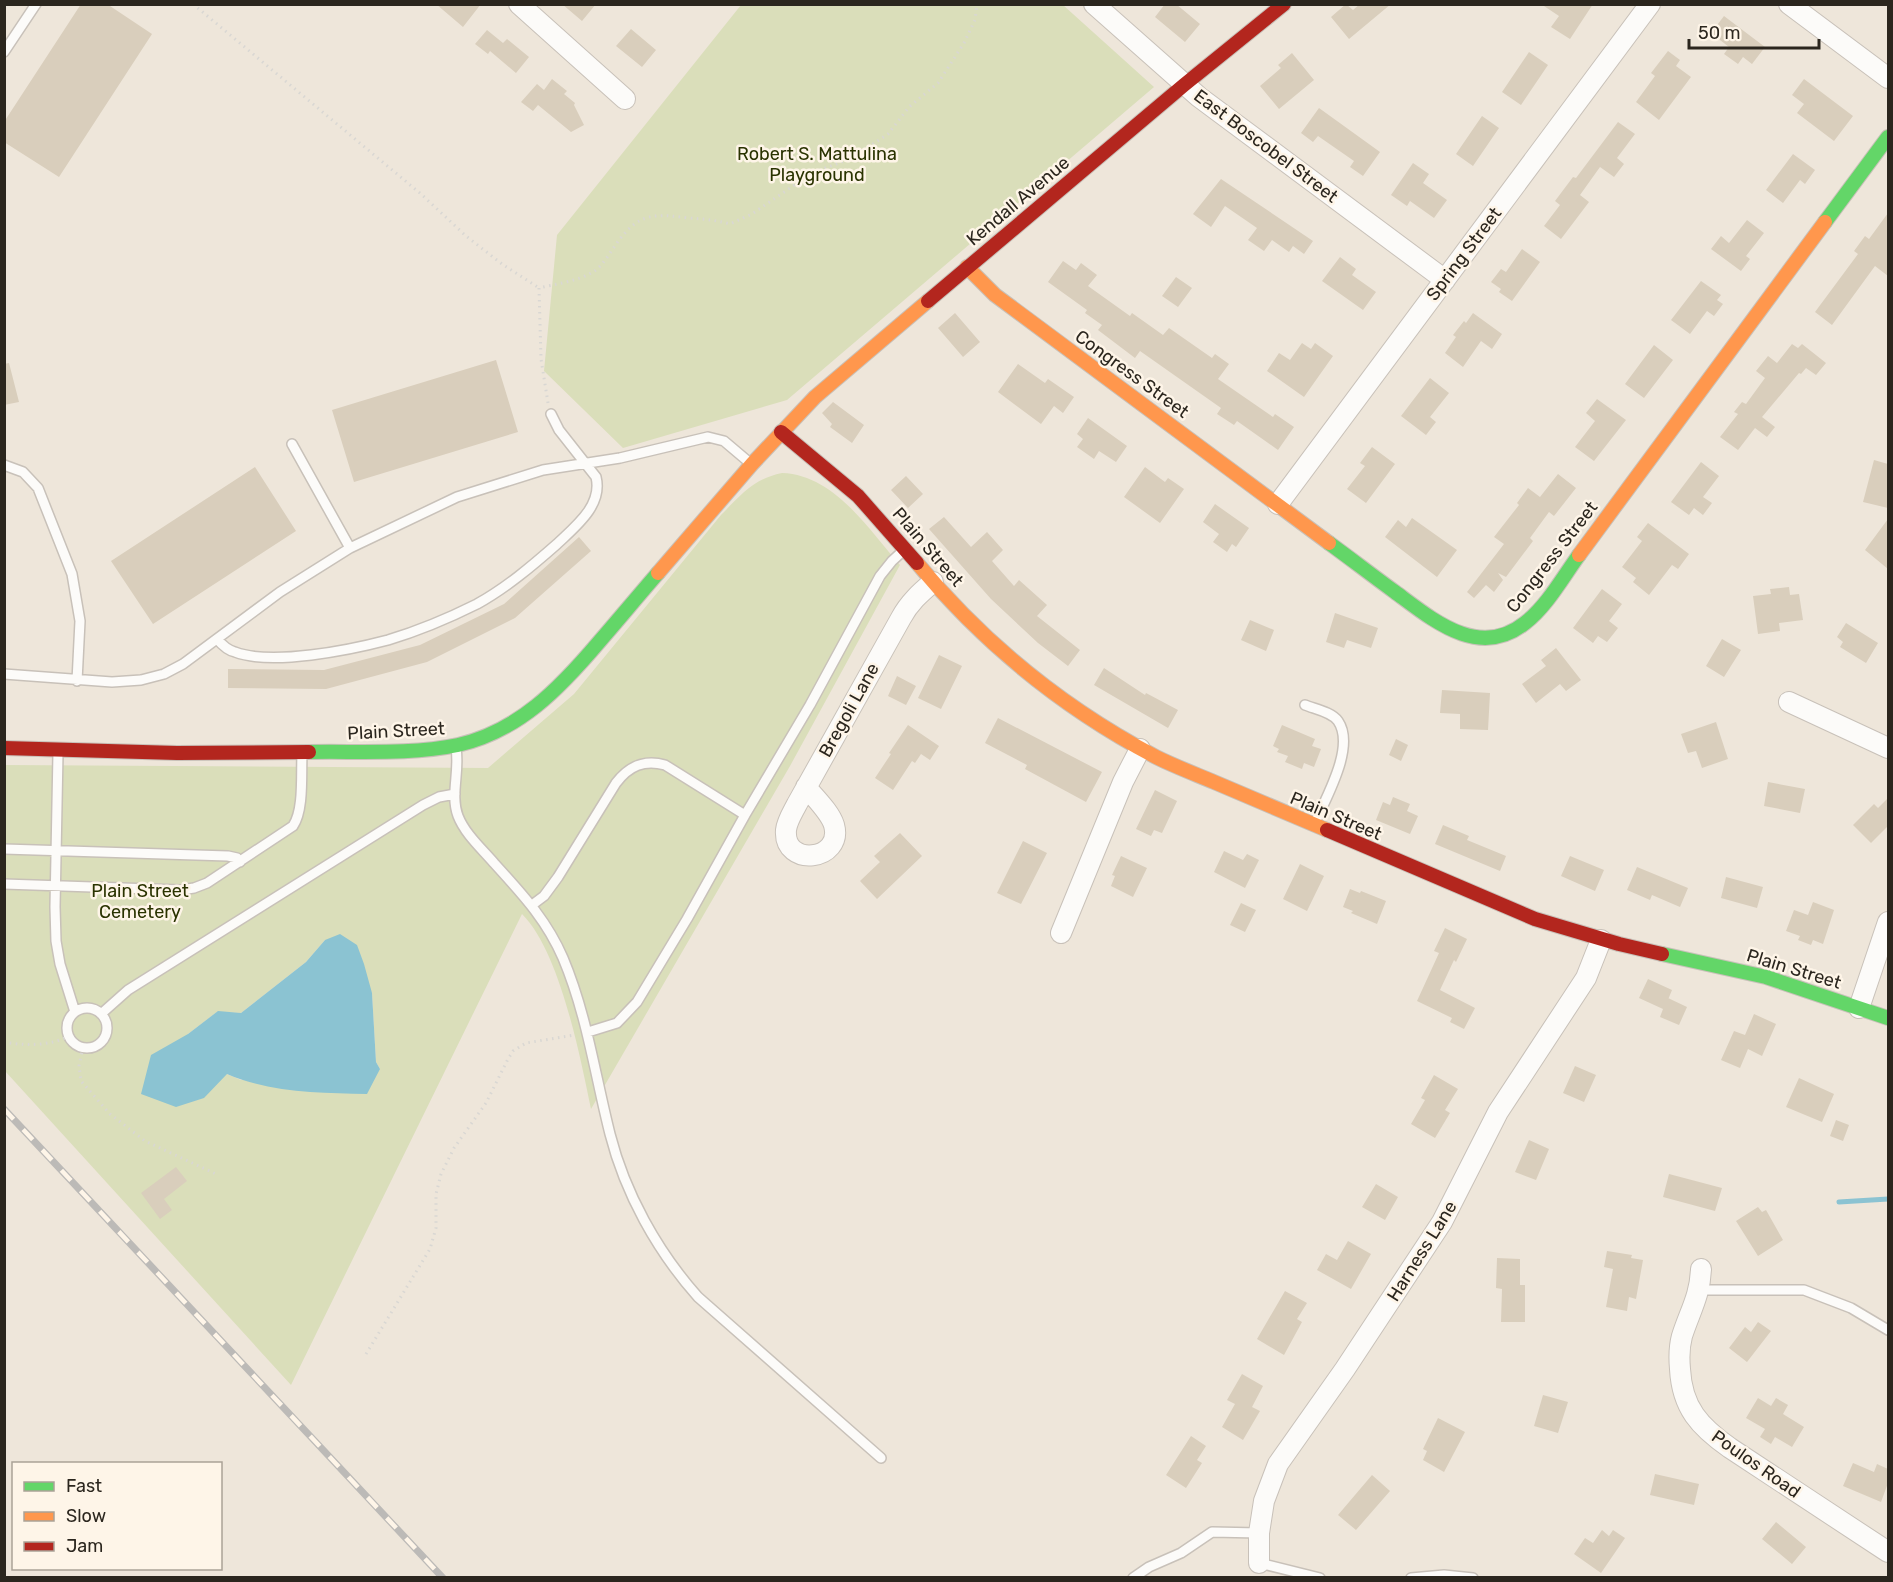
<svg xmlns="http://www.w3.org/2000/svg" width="1893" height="1582" font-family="Rubik,sans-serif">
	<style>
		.green { fill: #dadeba; fill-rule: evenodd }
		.water { fill: #8bc3d2 }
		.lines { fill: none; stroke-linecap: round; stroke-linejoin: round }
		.stream { stroke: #8bc3d2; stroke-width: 5 }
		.building { fill: #d9cebc }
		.lane-casing { stroke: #c8c1b9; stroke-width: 12 }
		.street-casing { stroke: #c8c1b9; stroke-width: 22 }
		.fast-casing { stroke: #c8c1b9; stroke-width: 16 }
		.slow-casing { stroke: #c8c1b9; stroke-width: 16 }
		.jam-casing { stroke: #c8c1b9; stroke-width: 16 }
		.path { stroke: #d9d7d3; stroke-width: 3; stroke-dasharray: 1.5 4.5; stroke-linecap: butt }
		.lane { stroke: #fcfbf9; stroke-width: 9 }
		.street { stroke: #fcfbf9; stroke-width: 20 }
		.fast { stroke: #63d668; stroke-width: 14 }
		.slow { stroke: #ff974d; stroke-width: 14 }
		.jam { stroke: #b3261e; stroke-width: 14 }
		.rail-casing { stroke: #bcbab7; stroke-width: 7 }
		.rail { stroke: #fef5e8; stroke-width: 4.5; stroke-dasharray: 14; stroke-linecap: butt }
		.labels { text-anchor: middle; stroke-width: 5; stroke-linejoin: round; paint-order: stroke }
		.street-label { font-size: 18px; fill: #2b261e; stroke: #fef5e8 }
		.park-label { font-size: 18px; fill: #2a3300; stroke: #fef5e8 }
	</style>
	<rect width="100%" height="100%" fill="#eee6da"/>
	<path class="green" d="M741,5h322l91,82 -367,313 -164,48 -79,-77 13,-136z
		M782,473c53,2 86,56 118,92l-110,201 -199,343c-11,-53 -31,-157 -69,-195l-231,471 -286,-314v-306l483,3 86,-74 147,-179c20,-20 32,-36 61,-42zM325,940l47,53 4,69 4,7 -139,11 -14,-6 -39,-40 29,-22 24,1 65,-51z"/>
	<path class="water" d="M340,934l17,11 7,19 8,29 4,69 4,7 -13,25c-47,-1 -96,-1 -140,-20l-23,24 -28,9 -35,-13 10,-39 37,-21 30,-23 23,2 65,-51 19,-22z"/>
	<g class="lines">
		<path class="stream" d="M1839,1202l49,-3"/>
	</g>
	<path class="building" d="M81,4h26l45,30 -93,143 -55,-35v-20z
		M436,4h45l-18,23z
		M562,4h34l-14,17z
		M1165,4h11l24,20 -15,18 -30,-25z
		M1346,4l7,6 7,-6h31l-42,35 -18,-22z
		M1541,4h52l-23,35 -19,-12 8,-11z
		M1724,16l41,31 -13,17 -9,-7 -5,7 -14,-10 5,-7 -18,-14z
		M631,29l25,21 -14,17 -26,-21z
		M487,30l16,13 4,-4 22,18 -13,16 -26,-22 -2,3 -13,-10z
		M1668,51l12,9 -4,6 15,11 -32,43 -23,-18 19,-26 -4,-3z
		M1529,52l19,13 -27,40 -19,-13z
		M1292,53l22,27 -35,29 -19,-23 21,-18 -3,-3z
		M552,79l15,12 -3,3 11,9 -1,2 10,20 -13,7 -33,-27 -5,6 -12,-9 16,-18 7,6z
		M1804,79l49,37 -19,25 -37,-28 7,-9 -12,-9z
		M1319,108l61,44 -17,24 -13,-9 4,-6 -36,-25 -5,6 -12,-9z
		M1482,116l17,12 -26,38 -17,-12z
		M1618,122l17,12 -18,24 7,6 -10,13 -14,-10 -20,28 9,7 -28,37 -17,-13 16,-21 -5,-4 18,-24 3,1z
		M1793,154l22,16 -10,14 -5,-4 -17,23 -17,-13z
		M1413,163l16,11 -6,9 24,17 -13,18 -24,-17 -3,5 -16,-11z
		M1221,179l92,62 -9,13 -11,-8 -4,6 -17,-12 -8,11 -16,-11 9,-12 -32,-22 -14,21 -18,-13z
		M1888,213v63l-13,-10 -43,59 -17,-13 43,-58 -4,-3 11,-15 4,3z
		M1747,220l17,13 -18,23 4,3 -9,12 -30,-22 10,-13 8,7z
		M1522,249l18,13 -28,39 -13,-9 2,-3 -10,-7 10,-13 5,3z
		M1340,257l16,12 -4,6 24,17 -13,18 -41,-29z
		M1063,261l13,9 5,-7 16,12 -9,11 42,30 2,-3 31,22 6,-7 43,30 3,-4 14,10 -11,15 55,38 2,-3 19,13 -16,23 -41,-29 -3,4 -17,-11 4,-6 -81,-57 -5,7 -37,-28 4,-5 -17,-12 2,-3 -39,-28z
		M1176,277l16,11 -14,19 -16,-11z
		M1701,281l20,14 -4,5 6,4 -9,12 -7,-5 -17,23 -19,-14z
		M955,313l25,29 -17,15 -25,-29z
		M1473,313l29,21 -10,15 -11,-8 -18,26 -18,-14 11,-16 -3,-2 11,-14 2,2z
		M1302,343l9,6 4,-6 18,13 -29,41 -37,-26 12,-18 11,7z
		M1792,344l6,4 4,-4 24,19 -10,12 -10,-7 -5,6 -2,-1 -37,44 13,10 -8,10 -12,-9 -17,22 -18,-13 18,-23 -4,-2 8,-10 4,2 19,-26 -9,-7 12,-15 9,7z
		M1654,345l19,15 -29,38 -19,-14z
		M496,360l22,72 -164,50 -22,-72z
		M9,363l10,39 -15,3v-41z
		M1018,364l27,19 3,-4 26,18 -11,16 -9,-7 -13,18 -43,-32z
		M1430,378l19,15 -19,24 6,5 -10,13 -25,-19z
		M1597,399l29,21 -32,41 -19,-14 20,-26 -9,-8z
		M833,402l31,23 -12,18 -22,-16 2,-3 -10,-11z
		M1088,418l39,28 -11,16 -17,-11 -5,8 -17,-12 6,-8 -6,-5z
		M1372,447l23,17 -29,39 -19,-14 18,-23 -5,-3z
		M1874,460l14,4v44l-25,-6z
		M1701,462l18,14 -16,21 9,6 -9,12 -9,-7 -5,7 -18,-13z
		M255,467l41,64 -143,93 -42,-63z
		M1145,467l20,15 3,-4 16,11 -24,34 -36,-26z
		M1558,474l18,14 -22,28 -5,-4 -19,26 3,3 -27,36 -8,-4 5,7 -9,12 -8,-7 -12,13 -7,-6 37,-48 -10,-7 25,-32 -2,-2 11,-15 12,9z
		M906,476l17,18 -15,14 -17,-18z
		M1215,504l34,24 -13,19 -4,-3 -5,8 -14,-10 6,-8 -16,-12z
		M944,517l27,30 16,-15 16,18 -11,11 22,25 5,-6 28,25 -10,11 43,34 -12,16 -30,-23 -47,-44 -62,-70z
		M1412,518l45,32 -20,27 -52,-40 13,-17 8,7z
		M1888,519v50l-23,-19z
		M1648,523l41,31 -11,15 -6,-4 -23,30 -16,-13 3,-4 -14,-11 20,-26 -5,-4z
		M579,537l12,14 -76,67 -88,44 -101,27 -98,-1v-19l96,1 96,-25 84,-41z
		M1789,587l1,8 9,-1 4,26 -24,3 1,8 -22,3 -5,-38 18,-2 -1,-5z
		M1602,589l20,15 -13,17 9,7 -11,14 -9,-6 -5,7 -20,-15z
		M1335,613l43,15 -7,20 -24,-8 -3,8 -18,-6z
		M1250,620l24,10 -8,21 -25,-11z
		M1846,623l32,20 -12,20 -26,-16 3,-5 -6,-5z
		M1722,639l19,11 -17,27 -18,-11z
		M1556,648l25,32 -15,11 -6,-7 -24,19 -14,-19 24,-18 -5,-6z
		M939,655l23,11 -21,43 -23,-11z
		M1104,668l41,27 1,-2 32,17 -10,18 -74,-43z
		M897,676l19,10 -10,19 -18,-9z
		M1442,690l48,3 -2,37 -28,-1v-15l-20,-1z
		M998,718l104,54 -16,30 -61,-33 2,-4 -42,-22z
		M1716,722l12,37 -26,9 -6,-17 -8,2 -7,-19z
		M908,725l31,21 -9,14 -9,-6 -6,9 -3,-2 -19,29 -18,-12 16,-24 -2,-1z
		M1282,725l33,14 -3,7 9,3 -7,18 -10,-4 -2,6 -17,-7 3,-6 -11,-4 2,-3 -6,-3z
		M1396,739l12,6 -7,16 -12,-6z
		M1768,782l37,7 -5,24 -36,-7z
		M1155,790l22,11 -15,32 -8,-3 -3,6 -15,-7z
		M1393,797l17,7 -3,7 11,5 -8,18 -34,-14 7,-18 7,3z
		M1888,798v28l-17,17 -18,-18 21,-21 4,4z
		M1443,825l26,11 -2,4 39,16 -6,15 -65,-27z
		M900,833l22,23 -45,43 -17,-18 20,-19 -6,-6z
		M1023,841l24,12 -26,51 -24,-11z
		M1224,851l19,9 4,-6 12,6 -14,28 -31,-16z
		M1121,856l26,12 -14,29 -22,-11 4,-10 -3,-1z
		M1570,856l34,14 -9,21 -34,-15z
		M1300,864l24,12 -17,35 -24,-12z
		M1637,867l51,21 -8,19 -28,-12 -2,5 -23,-10z
		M1726,877l37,10 -6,21 -36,-10z
		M1350,889l10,4 1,-2 25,10 -9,23 -26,-11 2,-2 -10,-4z
		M1813,902l21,8 -11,34 -10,-4 -2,5 -13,-5 2,-4 -14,-5 8,-21 14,5z
		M1241,903l15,7 -11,22 -15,-7z
		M1445,928l22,11 -11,23 -2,-2 -14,30 35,18 -11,21 -14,-7 2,-4 -35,-17 22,-48 -5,-2z
		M1648,979l24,11 -7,17 3,-9 19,9 -8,18 -19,-8 3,-8 -24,-11z
		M1754,1014l22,10 -14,32 -14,-7 -8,19 -19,-8 13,-29 11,4z
		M1575,1066l21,9 -12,27 -21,-9z
		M1434,1075l24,14 -13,21 5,3 -15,25 -24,-14 14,-24 -4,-2z
		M1799,1078l35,16 -12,28 -36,-15z
		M1836,1120l13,5 -6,16 -13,-5z
		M1529,1140l20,9 -13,31 -21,-8z
		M176,1167l11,14 -23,18 8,11 -12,9 -19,-26z
		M1669,1174l53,14 -7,23 -52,-14z
		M1376,1184l22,13 -13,23 -23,-13z
		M1758,1207l4,5 4,-2 17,30 -25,16 -22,-35z
		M1348,1241l23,13 -20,35 -34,-19 9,-16 11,6z
		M1607,1251l25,4 -1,3 12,2 -7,39 -7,-2 -2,14 -21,-4 7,-38 -9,-2z
		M1497,1258l23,1v26h5v37h-24l1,-33 -6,-1z
		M1285,1291l22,12 -10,16 5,3 -18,33 -27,-16z
		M1758,1322l13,9 -24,31 -18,-14 16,-21 6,5z
		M1242,1374l21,12 -11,21 8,4 -17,29 -21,-13 13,-23 -8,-4z
		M1543,1395l25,7 -10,31 -24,-7z
		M1758,1398l13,8 5,-8 12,7 -5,9 21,13 -12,20 -17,-10 -4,7 -11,-7 5,-8 -19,-11z
		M1438,1418l27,14 -21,40 -21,-12 4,-9 -4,-2z
		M1191,1436l15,10 -9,14 5,3 -16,25 -20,-13z
		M1853,1463l21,9 3,-8 11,5v14l-7,19 -38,-16z
		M1655,1474l44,10 -5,21 -44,-10z
		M1372,1475l18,16 -34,39 -18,-15z
		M1776,1522l30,25 -14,17 -30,-25z
		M1602,1530l7,6 4,-6 12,8 -24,35 -27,-19 11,-16 8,5z"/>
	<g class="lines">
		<defs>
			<path id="lane" d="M4,52l32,-48
				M292,444l58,104
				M4,465l19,7 15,16 34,86 8,47 -3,60
				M217,639c5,6 10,11 18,13 37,14 115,-2 153,-12 30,-9 61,-22 89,-36 29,-16 55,-38 80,-60 19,-18 46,-39 39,-67l-37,-47 -8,-16
				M4,674l108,8 29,-2 23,-6 19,-10 97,-72 70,-44 107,-51 86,-27 77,-12 88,-21 16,4 26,22
				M1305,705c10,4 27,7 33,16 18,26 -13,78 -23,102
				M456,748c4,23 -6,47 2,68 7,18 24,33 36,47 28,31 52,56 69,95 24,57 32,117 47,176 15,59 47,117 88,163l183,161
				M58,753l-3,154 1,34 4,23 15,48
				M4,849l224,7 9,2 3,4
				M4,884l177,6 13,-2 13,-5 86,-57c11,-16 8,-51 9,-71
				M532,905l12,-9 14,-19 58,-94c13,-17 28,-24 49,-18l80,50
				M67 1028a20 20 0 1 1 40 0a20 20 0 1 1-40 0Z
				M101,1014l27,-24 295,-185 16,-8 16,-3
				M588,1032l29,-9 20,-21 50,-83 58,-104 65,-110 70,-129 12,-15 12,-11
				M1700,1290h104l47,18 37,22
				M1259,1563l61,15
				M1133,1578l16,-11 32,-14 31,-21 47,1
				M1411,1578l33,-3 29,3"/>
			<path id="street" d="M519,4l106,95
				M1094,4l105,93 246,183
				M1789,4l99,74
				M1278,504l372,-500
				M1789,702l99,46
				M806,787c9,11 24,25 28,38 10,36 -51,43 -48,5 1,-9 7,-18 11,-26l104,-186c8,-15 19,-25 32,-36
				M1061,933l62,-151 17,-33
				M1859,1008l29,-86
				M1701,1269c-1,27 -11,42 -19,67 -3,11 -3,22 -2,33 2,39 20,58 50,79l158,104
				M1259,1563v-30l5,-32 14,-37 67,-95 97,-147 56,-110 88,-134 15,-38"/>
			<path id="fast" d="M1825,222l63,-85
				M1329,543c22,16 44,33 66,49 38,28 84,68 130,31 22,-17 38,-46 54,-68
				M309,752c49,-1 101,3 149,-7 61,-14 102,-57 141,-103 20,-23 39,-46 59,-69
				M1662,954l104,23 122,41"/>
			<path id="slow" d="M967,267l28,28 334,248
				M1579,555l246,-333
				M917,563c67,81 146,145 239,194 18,9 39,17 58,25 38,16 76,32 113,48
				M658,573l94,-109 63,-67 113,-96"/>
			<path id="jam" d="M928,301l256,-216 100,-81
				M781,432l77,64 59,67
				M4,748l173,5 132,-1
				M1327,830l208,89 84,25 43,10"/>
		</defs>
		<use href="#lane" class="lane-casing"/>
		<use href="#street" class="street-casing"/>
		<use href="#fast" class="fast-casing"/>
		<use href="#slow" class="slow-casing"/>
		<use href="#jam" class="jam-casing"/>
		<path class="path" d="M193,4l228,190 45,42 36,28 37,24
			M548,403l-7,-44 -2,-71c17,-4 39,-7 54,-16 13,-8 21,-28 32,-39 19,-22 38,-18 64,-15 15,1 26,2 41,6l22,-10 60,-41 40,-15 36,-24 21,-27 29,-24 26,-40 11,-23 2,-16
			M4,1042c20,4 47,4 65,-6
			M83,1047l-4,19 2,15 29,33 35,27 71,33
			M366,1354l64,-105 6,-21v-34l5,-20 13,-26 32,-45 22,-44 5,-8 13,-8 48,-8"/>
		<use href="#lane" class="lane"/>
		<use href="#street" class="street"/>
		<use href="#fast" class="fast"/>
		<use href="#slow" class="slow"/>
		<use href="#jam" class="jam"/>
		<defs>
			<path id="rail" d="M4,1109l439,469"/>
		</defs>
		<use href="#rail" class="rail-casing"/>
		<use href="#rail" class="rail"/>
	</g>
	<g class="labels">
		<g class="street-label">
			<text transform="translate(1266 146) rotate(37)" y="6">East Boscobel Street</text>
			<text transform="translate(1018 201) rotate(-40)" y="6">Kendall Avenue</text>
			<text transform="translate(1464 254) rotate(-53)" y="6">Spring Street</text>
			<text transform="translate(1132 374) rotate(36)" y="6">Congress Street</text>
			<text transform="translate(928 547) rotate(49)" y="6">Plain Street</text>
			<text transform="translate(1552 557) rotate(-52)" y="6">Congress Street</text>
			<text transform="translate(849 710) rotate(-61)" y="6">Bregoli Lane</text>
			<text transform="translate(396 731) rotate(-3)" y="6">Plain Street</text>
			<text transform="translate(1336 816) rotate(23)" y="6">Plain Street</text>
			<text transform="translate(1794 969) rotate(17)" y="6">Plain Street</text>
			<text transform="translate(1422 1251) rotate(-58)" y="6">Harness Lane</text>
			<text transform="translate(1756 1464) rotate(35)" y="6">Poulos Road</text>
		</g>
		<g class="park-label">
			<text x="817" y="160">Robert S. Mattulina<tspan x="817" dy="21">Playground</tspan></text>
			<text x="140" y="897">Plain Street<tspan x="140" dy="21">Cemetery</tspan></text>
		</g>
	</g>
	<rect width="1893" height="1582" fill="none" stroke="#2b261e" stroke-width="12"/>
	<rect x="12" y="1462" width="210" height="108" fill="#fef5e8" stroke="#aaa297" stroke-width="1.5"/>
	<rect x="24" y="1482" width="30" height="9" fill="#63d668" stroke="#aaa297" stroke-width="1.5"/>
	<text x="66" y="1492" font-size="18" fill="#2b261e">Fast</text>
	<rect x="24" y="1512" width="30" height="9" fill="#ff974d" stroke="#aaa297" stroke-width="1.5"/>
	<text x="66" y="1522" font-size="18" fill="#2b261e">Slow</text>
	<rect x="24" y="1542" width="30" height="9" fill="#b3261e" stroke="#aaa297" stroke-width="1.5"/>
	<text x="66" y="1552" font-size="18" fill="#2b261e">Jam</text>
	<path d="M1689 39v9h130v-9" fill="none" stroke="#2b261e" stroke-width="3"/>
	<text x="1698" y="39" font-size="18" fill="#2b261e" stroke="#fef5e8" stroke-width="4.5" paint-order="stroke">50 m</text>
</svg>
